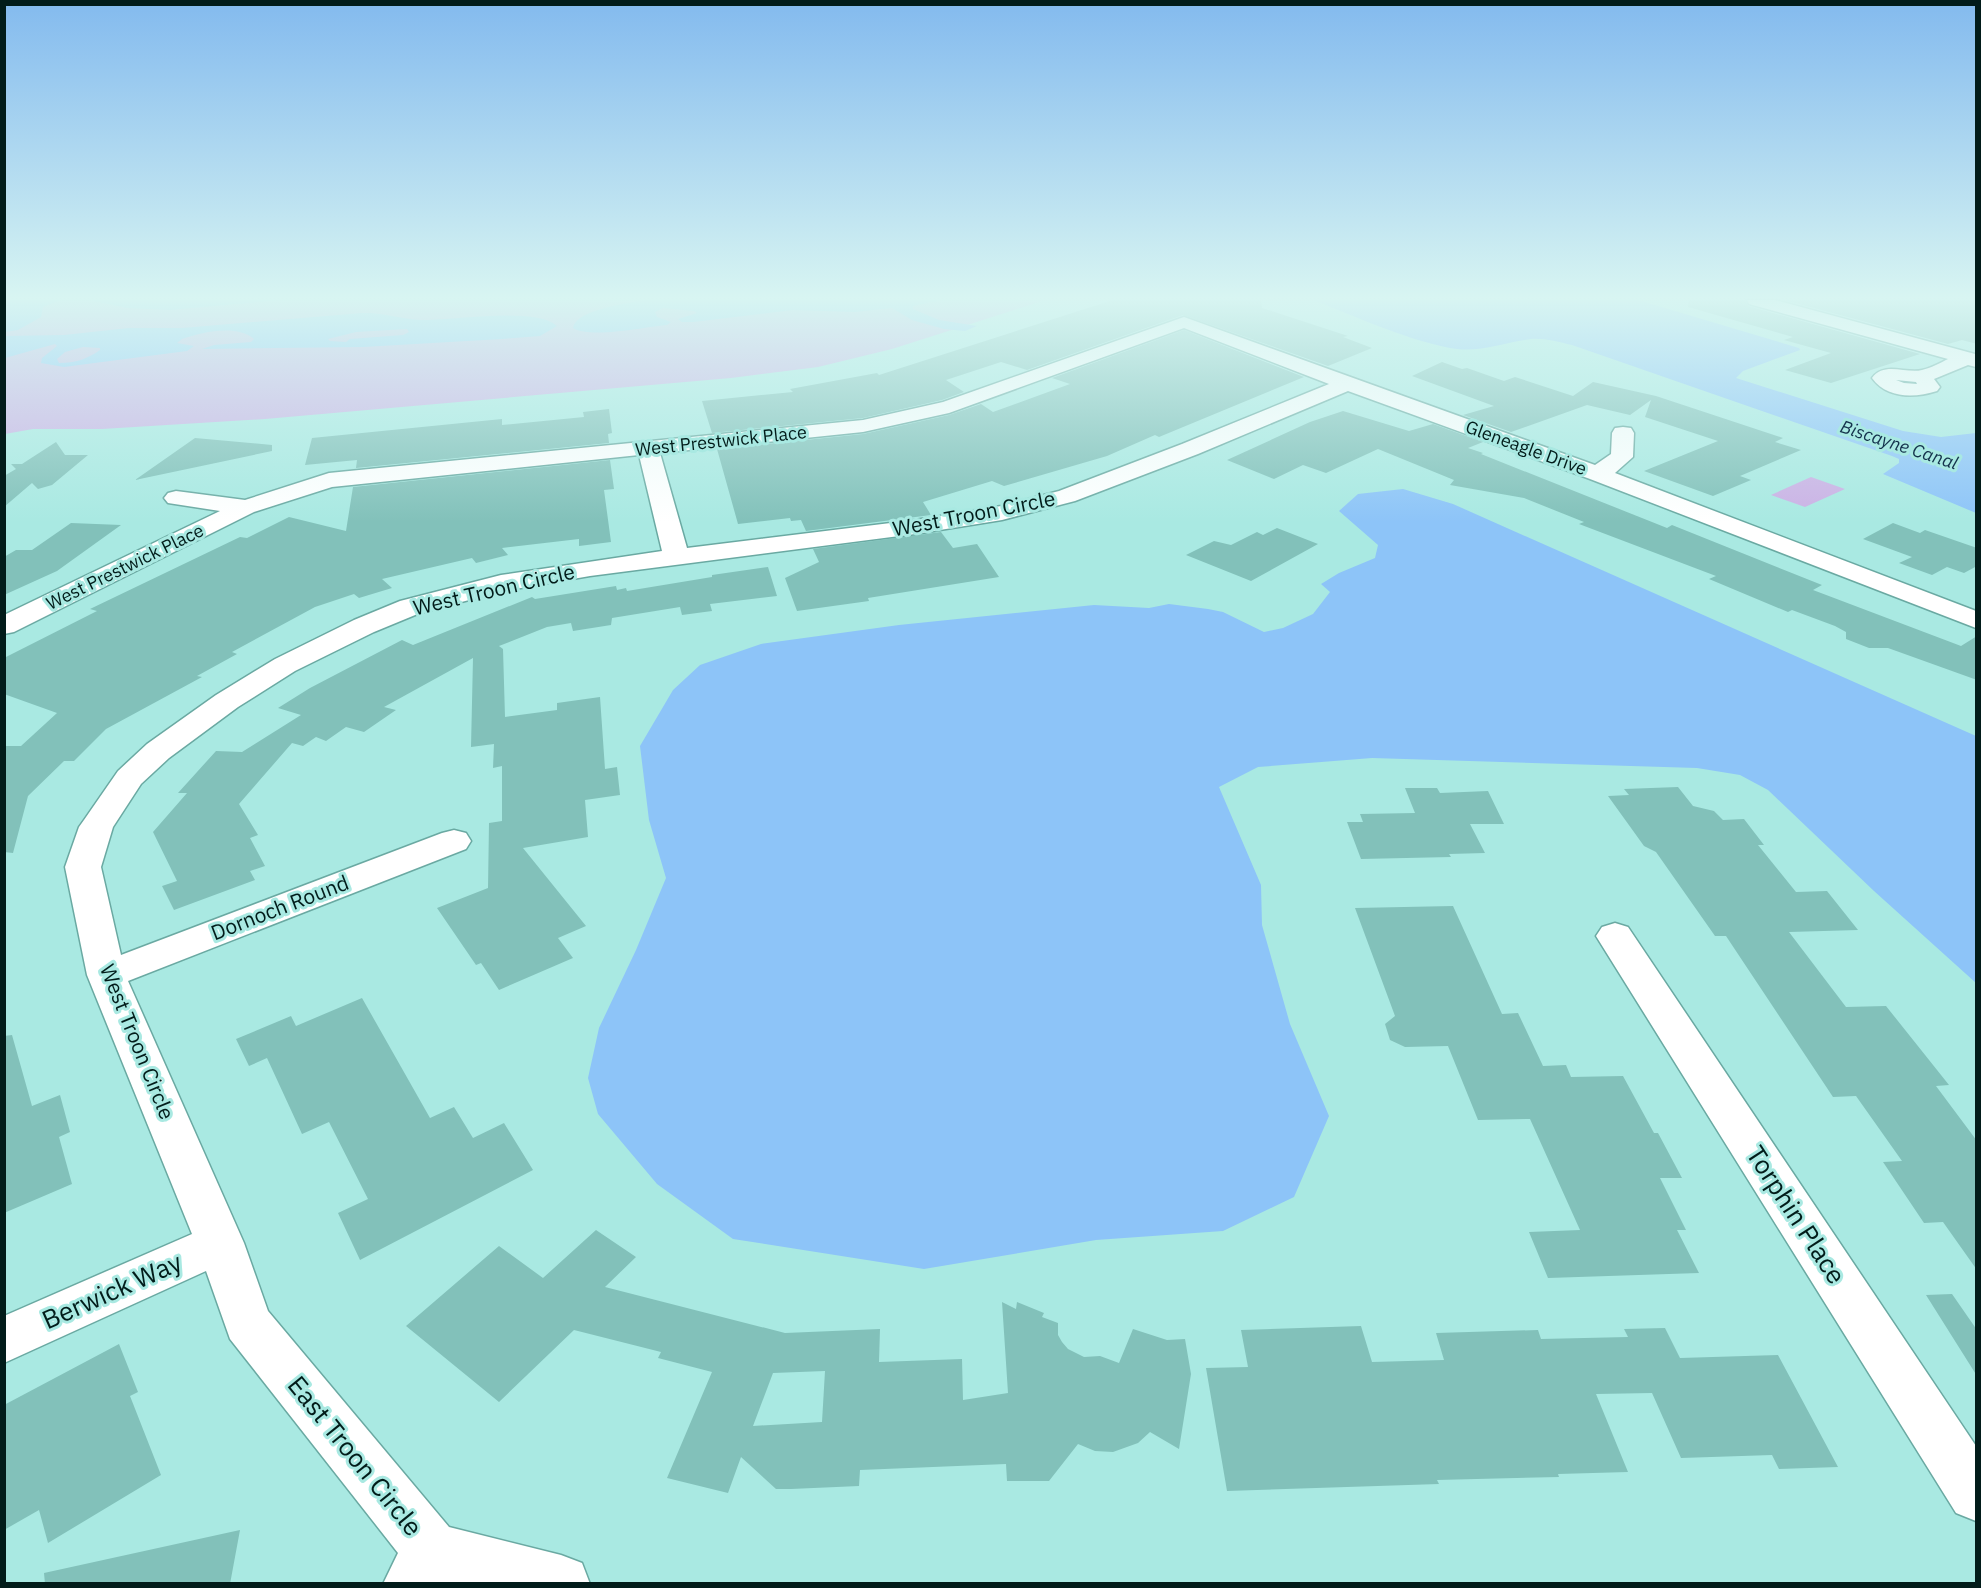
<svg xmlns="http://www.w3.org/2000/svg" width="1981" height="1588" font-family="'IBM Plex Sans',sans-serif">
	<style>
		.green { fill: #cbb1e5 }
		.water { fill: #8dc4f8; fill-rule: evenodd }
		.building { fill: #82c1ba; fill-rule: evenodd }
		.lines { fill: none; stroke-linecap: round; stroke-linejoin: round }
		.minor-casing { stroke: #6aa9a2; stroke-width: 3 }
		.minor { fill: #fff; fill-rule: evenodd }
		.labels { text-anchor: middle; stroke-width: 6; stroke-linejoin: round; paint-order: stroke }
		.far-street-label { font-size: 18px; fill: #021c1a; stroke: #a9e9e2 }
		.far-water-label { font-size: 18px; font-style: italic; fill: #14324c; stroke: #a9e9e2 }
		.street-label { font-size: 21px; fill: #021c1a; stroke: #a9e9e2 }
		.near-street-label { font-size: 26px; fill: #021c1a; stroke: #a9e9e2 }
	</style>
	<rect width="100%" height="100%" fill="#a9e9e2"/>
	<path class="green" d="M5,300h1040l-153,49 -74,18 -87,11 -466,41 -163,10h-69l-28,5z
		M1811,477l34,12 -40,18 -34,-12z"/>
	<path class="water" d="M5,300h55l-17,7 -2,10 -23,13 -13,2z
		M90,300h190l-110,10 -43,-2z
		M646,300h295l-28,6v3l26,11 38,6 -12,5 -21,-2 -32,-9 -20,-12 -37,4 -62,-2 -100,12h-11l-4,-3 19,-6 -3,-2 -31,-3 -8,4 2,5 14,5 -4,3c-24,2 -75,14 -94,3 3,-19 57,-25 73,-28z
		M1313,300h325l161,48 1,2 -57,21 -7,7 167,53 38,6 35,-4v80l-93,-39 16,-11v-4l-7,-3 -320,-111c-14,-3 -27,-7 -41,-6 -25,3 -49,13 -74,10 -44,-6 -102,-33 -144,-49z
		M362,313c20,-1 39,6 59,7 31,1 114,-14 136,6l-17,10 -38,3 -139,8 -161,2 12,-4 37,-3 3,-3c-17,-15 -52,-7 -72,0l-5,4 17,3 -7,5 -108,14 -15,2 -23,-4 1,-5 15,-12 -2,-2 -50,14v-22l59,-1 65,-7h53zM407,329l2,3 -6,3 -53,4 -4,3 -16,-1 -2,-2 28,-7zM83,347l17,1v2c-13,9 -24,13 -41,13l-2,-4 8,-7z
		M1403,489l50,15 523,232v247l-102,-92 -106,-101 -28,-15 -43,-7 -325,-10 -114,9 -39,20 42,98 1,40 28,99 39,92 -35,81 -71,34 -127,9 -172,29 -191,-30 -76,-55 -59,-70 -10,-36 11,-50 37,-78 30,-72 -17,-58 -9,-74 33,-56 27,-25 61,-21 138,-19 195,-20 55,3 20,-4 39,5 15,3 41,20 19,-4 30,-14 17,-22 -9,-8 18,-11 36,-15 3,-13 -39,-34 19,-17z"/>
	<path class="building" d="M1113,300h148l1,8 86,28 -5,1 29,11 -44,18 -145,-51 -156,55 -26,-8 -55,18 18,12 -22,8 -79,18 -151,15 -10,-32 91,-9 -3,-3 87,-16 2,2z
		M1689,300h56l3,6 172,48 -89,29 -46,-13 46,-17 -47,-13 9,-3 -105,-30z
		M1784,300h193v44l-15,-4 -14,4z
		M1184,330l120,47 -145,60 -4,-2 -48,21 -103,30 -12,-5 -69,21 8,13 -125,16 -5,-11 -10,1 -1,-3 -52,6 -21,-75 146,-15 86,-19 32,-11 12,8 77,-28 -18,-6z
		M1442,362l20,7 5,-1 37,13 11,-4 58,19 20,-14 63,14 127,42 -8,4 26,8 -61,26 11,4 -38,16 -69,-25 74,-30 -73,-24 6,-17 -21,15 -43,-10 -76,27 -48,-17 31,-9 -82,-30z
		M609,409l3,24 -4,1 1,9 -253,25 1,-8 -52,5 7,-27 190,-19v6l82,-8 -1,-5z
		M1343,411l66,20 24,-7 50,18 -15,6 15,5 -2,1 166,66 20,8 5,-3 150,60 -9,5 148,56 16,-10v44l-89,-32h-19l-23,-9v-7l-11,-6 -43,-16 -4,2 -79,-33 7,-3 -137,-52 5,-2 -60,-24 -74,-13 4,-5 -76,-31 -52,24 -23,-8 -29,14 -47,-19 83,-38z
		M195,438l77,7v6l-137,29z
		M56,442l9,13h23l-36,30 -14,4 -6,-6 -28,24v-31l12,-7 -5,-5h11z
		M610,460l4,29 -10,1 7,52 -32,4v-7l-77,9 6,7 -32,8 -4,-5 -90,21 10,9 -33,10 -5,-4 -39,13 -83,45 5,2 -40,22 5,1 -96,52 -32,32h-10l-36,35 -15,57 -9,-1v-106h17l36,-33 -53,-19v-36l93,-47 -7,-2 150,-72 7,1 42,-21 57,14 7,-44z
		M71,523l50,2 -64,46 -53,24v-38l12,-7h16z
		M1893,523l27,10 5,-3 52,18v18l-13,7 -17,-6 -15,8 -33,-12 13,-6 -49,-18z
		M1277,528l41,16 -67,37 -65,-26 28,-14 17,4 26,-13 6,3z
		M941,532l12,16 24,-4 22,33 -131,21 1,3 -72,10 -12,-33 34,-16 -6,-13z
		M768,567l9,29 -67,8 2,7 -30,4 -2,-8 -68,11 -1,7 -38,6 -2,-8 -24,4 -48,19 4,3 2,68 52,-7v-7l43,-6 5,72 12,-2 3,28 -35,5 3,37 -65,11 63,78 -28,12 15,20 -74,32 -18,-27 -5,2 -39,-57 51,-20 1,-65 13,-2v-55l-9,2 1,-24 -23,3 2,-89 -89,49 12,3 -32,22 -18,-5 -20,14 -10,-4 -13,9 -11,-3 -53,61 19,31 -8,3 15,28 -15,5 5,9 -81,30 -12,-24 15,-5 -24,-49 34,-39h-9l38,-42 26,1 59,-37 -23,-7 32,-20 92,-48 11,5 119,-48 3,2 81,-13 1,4 9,-2 1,3 85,-14v-2z
		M1678,787l15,19 21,5 9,9 21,-1 20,26h-6l38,47 31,-1 31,39 -69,2 57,75 40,-1 63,79 -13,1 41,55v129l-34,-48 -19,1 -41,-61 19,-1 -46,-65 -23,1 -107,-161h-11l-59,-84 -12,-6 -36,-50 21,-1 -5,-6z
		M1405,788h32l3,5 48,-2 16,33h-34l15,29 -36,1 2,3 -90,2 -14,-37h16l-3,-8 55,-1z
		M1453,906l49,108 16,-1 25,53 23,-1 5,12 52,-1 31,57h4l24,45h-22l26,52h-9l22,43 -151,5 -19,-46 51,-2 -50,-111 -52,1 -30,-74 -43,1 -15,-7 -5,-16 10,-8 -40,-108z
		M362,998l68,120 24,-11 19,31 31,-15 29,47 -173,90 -22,-47 30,-14 -39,-77 -27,12 -35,-76 -18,8 -13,-27 55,-23 5,10z
		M12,1035l20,71 28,-11 10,37 -11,5 13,47 -68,29v-177z
		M596,1230l40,27 -31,30 180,46 95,-4 -1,33 83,-3 1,41 45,-7 -6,-91 14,7 1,-7 27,11 -2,4 16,6v12l4,7 6,7 16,8 16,-1 19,7 14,-34 34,11 18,-1 6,35 -12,75 -29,-17 -12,11 -25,9 -18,-1 -17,-7 -29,37h-42l-1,-17 -146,6 -1,16 -68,3h-15l-35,-32 -13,36 -61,-15 45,-106 -54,-14 3,-6 -87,-22 -75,72 -93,-76 93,-80 44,32zM825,1371l-3,51 -69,4 20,-53z
		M1952,1294l25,36v46l-51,-81z
		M1361,1326l11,36 72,-2 -8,-27 102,-3 3,9 87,-2 -4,-8 41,-1 15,30 98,-3 60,112 -59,2 -7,-14 -91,3 -29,-65 -56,1 32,78 -70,2 1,3 -122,3 2,4 -212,7 -21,-123 42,-1 -7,-37z
		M119,1344l19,48 -8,4 31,79 -113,68 -9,-33 -35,20v-125z
		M240,1530l-10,54h-185l-1,-11z"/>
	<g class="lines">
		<defs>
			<path id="minor" d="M1747,300h28l200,54 1,13 -8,-2 -34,14 6,8 -3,4c-22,7 -50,8 -65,-13 12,-17 34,-4 50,-8 9,-2 18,-7 26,-11l-199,-55zM1896,380l20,2 1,2 -13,-1z
				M1184,317l411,148 16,-11 1,-21 3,-5 8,-1 8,1 3,5 -1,24 -18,16 361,138v17l-386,-149 -242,-88 -150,63 -123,47 -73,19 -87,14 -325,42 -87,15 -83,22 -46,19 -79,39 -57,36 -69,51 -28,26 -28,43 -12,40 20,88 321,-122 12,-3 12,3 5,8 -5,8 -338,132 116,262 24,68 181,216 112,28 21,8 8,21h-207l15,-31 -168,-214 -24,-68 -202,92v-47l188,-82 -105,-259 -22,-108 14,-40 5,-7 34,-49 29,-27 69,-49 59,-36 79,-39 46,-19 101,-26 161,-24 -23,-96 -307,32 -78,25 -240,120 -10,2v-19l216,-104 -52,-8 -4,-5 4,-5 8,-2 69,9 84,-27 534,-53 80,-18zM1184,328l145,56 -147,60 -123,47 -58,15 -86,14 -228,28 -27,-95 203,-21 86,-19z
				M1615,923l13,4 348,519v75l-20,-8 -360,-577 6,-9z"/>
		</defs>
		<use href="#minor" class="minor-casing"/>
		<use href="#minor" class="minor"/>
	</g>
	<linearGradient id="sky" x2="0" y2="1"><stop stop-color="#83baee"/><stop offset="0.57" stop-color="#d8f5f2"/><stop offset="1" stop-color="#d8f5f2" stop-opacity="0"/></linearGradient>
	<rect width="1981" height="522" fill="url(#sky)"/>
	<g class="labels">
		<g class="far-street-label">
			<text transform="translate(721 441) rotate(-6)" y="6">West Prestwick Place</text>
			<text transform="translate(1526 448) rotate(20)" y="6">Gleneagle Drive</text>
			<text transform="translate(125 567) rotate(-26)" y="6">West Prestwick Place</text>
		</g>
		<g class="far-water-label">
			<text transform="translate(1899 445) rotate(18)" y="6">Biscayne Canal</text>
		</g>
		<g class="street-label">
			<text transform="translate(974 514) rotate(-11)" y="7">West Troon Circle</text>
			<text transform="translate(494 590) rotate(-13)" y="7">West Troon Circle</text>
			<text transform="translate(280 908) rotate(-21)" y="7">Dornoch Round</text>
			<text transform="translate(137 1042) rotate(68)" y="7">West Troon Circle</text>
		</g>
		<g class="near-street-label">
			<text transform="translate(1796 1215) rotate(57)" y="9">Torphin Place</text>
			<text transform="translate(112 1291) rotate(-24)" y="9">Berwick Way</text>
			<text transform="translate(355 1456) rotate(51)" y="9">East Troon Circle</text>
		</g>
	</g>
	<rect width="1981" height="1588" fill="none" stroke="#021c1a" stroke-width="12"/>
</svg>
